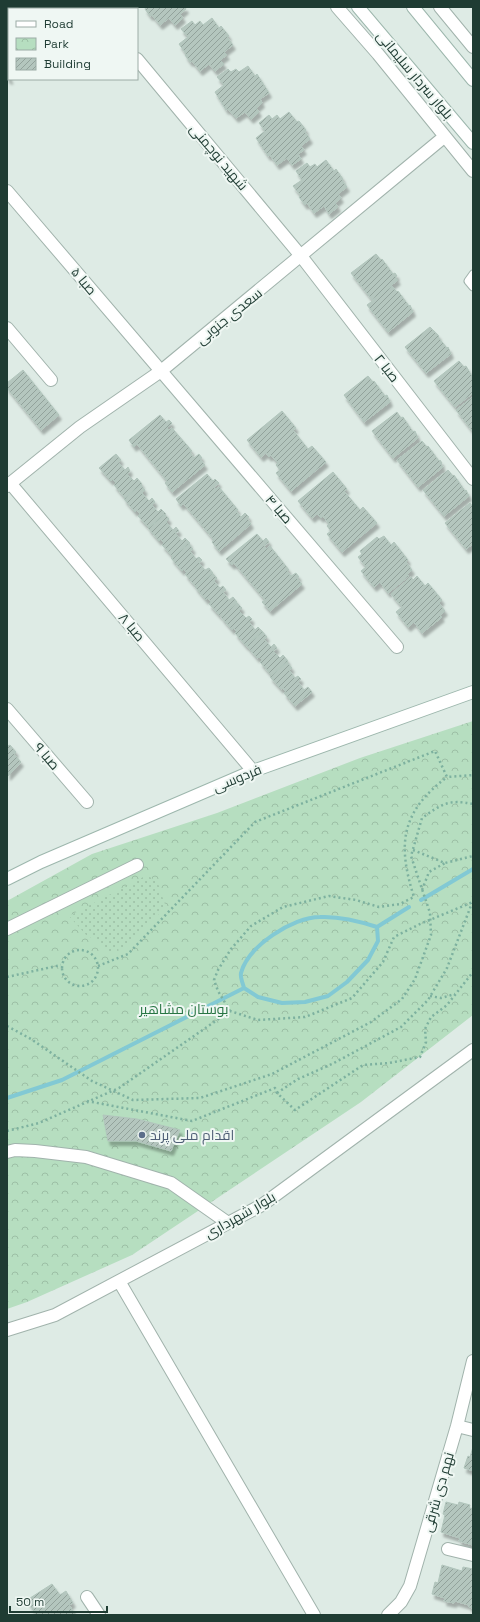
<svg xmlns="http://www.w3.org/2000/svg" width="480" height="1622" font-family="'Space Grotesk',Cairo,sans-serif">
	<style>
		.park { fill: url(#park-crowns) }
		.garden { fill: url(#garden-dots) }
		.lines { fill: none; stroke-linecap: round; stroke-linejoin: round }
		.stream { stroke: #82c9d4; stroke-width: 4 }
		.building { fill: url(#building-hatch); stroke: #b1c5bc; filter: url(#shadow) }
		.service-casing { stroke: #a1b3ac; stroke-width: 9 }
		.minor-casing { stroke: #a1b3ac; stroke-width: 14 }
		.tertiary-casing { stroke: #a1b3ac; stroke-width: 14 }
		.secondary-casing { stroke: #9db7ad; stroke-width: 14 }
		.path { stroke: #7db19f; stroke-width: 2.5; stroke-dasharray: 2 3; stroke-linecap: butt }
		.service { stroke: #fff; stroke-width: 7 }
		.minor { stroke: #fff; stroke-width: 12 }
		.tertiary { stroke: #fff; stroke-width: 12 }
		.secondary { stroke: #fff; stroke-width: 12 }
		.service-dot { fill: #5c6f8a; stroke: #eff7f3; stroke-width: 1.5 }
		.labels { text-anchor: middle; stroke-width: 4; stroke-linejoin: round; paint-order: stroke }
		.street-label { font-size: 14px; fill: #1f3c33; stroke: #eff7f3 }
		.park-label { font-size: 14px; fill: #277543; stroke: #eff7f3 }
		.service-label { font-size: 14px; fill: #4e5e75; stroke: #eff7f3; text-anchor: start }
	</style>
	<defs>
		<pattern id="park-crowns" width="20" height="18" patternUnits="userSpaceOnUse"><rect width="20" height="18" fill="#b6dec0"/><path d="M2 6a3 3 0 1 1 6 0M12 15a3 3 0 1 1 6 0" fill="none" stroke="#9cbfa5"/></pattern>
		<pattern id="garden-dots" width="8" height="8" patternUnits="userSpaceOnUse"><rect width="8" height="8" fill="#b6dec0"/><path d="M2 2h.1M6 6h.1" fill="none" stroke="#9cbfa5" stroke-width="1.8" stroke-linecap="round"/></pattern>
		<pattern id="building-hatch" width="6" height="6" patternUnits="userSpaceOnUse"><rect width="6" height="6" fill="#b4c6be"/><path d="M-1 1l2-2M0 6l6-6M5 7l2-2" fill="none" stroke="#92a29b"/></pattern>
		<filter id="shadow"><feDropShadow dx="2.5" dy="4.5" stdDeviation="1" flood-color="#0004"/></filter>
	</defs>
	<rect width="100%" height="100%" fill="#deebe5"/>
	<path class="park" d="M473,721v294l-112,87 -229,153 -105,47 -20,7v-408l85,-47 125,-41 143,-55z"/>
	<path class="garden" d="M147,875c19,13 11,15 19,31 -14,15 -35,43 -56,46l-15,-13 -8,-3 -18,-20z"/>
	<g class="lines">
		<path class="stream" d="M421,900l52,-31
			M244,988l14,9 24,6 23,-1 23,-6 19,-14 21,-22 10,-19 -1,-14
			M7,1098l55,-18 182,-92c-1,-4 -4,-11 -3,-15 7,-27 52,-56 79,-56 19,-1 39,4 57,10l32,-20"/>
	</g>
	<path class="building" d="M52,7h34l-2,2h-34z
		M146,7h39l1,2 -6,5 3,4 -8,7 -6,-7 -9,7 -8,-10 -2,1 -5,-7z
		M212,18l7,10 2,-2 8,10 -2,1 6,8 -9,7 3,3 -7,5 4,4 -9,7 -6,-7 -9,7 -8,-10 -2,1 -5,-7 1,-1 -7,-10 9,-7 -7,-8 11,-8 3,4 5,-4 3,4z
		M7,47l2,2v30h2l-2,1 -2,-2z
		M248,66l7,10 2,-2 12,19 -9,6 2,4 -6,5 3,4 -8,7 -6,-7 -9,6 -8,-9 -2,1 -11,-18 9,-7 -7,-8 11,-8 3,3 5,-3 3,3z
		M289,112l8,10 2,-1 7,9 -1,2 5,7 -9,7 3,4 -6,4 3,5 -9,6 -5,-7 -10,7 -7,-10 -2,1 -12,-18 9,-7 -6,-8 10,-8 3,4 5,-4 3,4z
		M326,160l8,11 2,-2 7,10 -1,1 5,7 -9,7 3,4 -6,5 3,4 -9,7 -5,-8 -10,7 -7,-10 -2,2 -6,-8 2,-1 -8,-10 9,-6 -6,-9 11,-8 3,4 5,-3 2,3z
		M376,254l5,6 1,-1 11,15 2,-1 2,3 -2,1 3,3 -26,20 -21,-27z
		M392,286l5,6 1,-1 11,15 1,-1 3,7 -25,20 -21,-27z
		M430,327l9,9 -1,1 9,11 1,-1 3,7 -25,19 -21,-26z
		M459,361l5,6 2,-1 7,12v15l-18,14 -21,-26z
		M23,370l36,45 -18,15 -34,-42v-5z
		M368,376l5,6 1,-1 11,15 2,-1 3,7 -26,20 -20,-27z
		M473,397v35l-17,-22z
		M282,411l14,17 -3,2 15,19 4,-3 14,16 -35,29 -15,-18 4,-3 -4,-5 2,-2 -7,-8 -2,2 -3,-4 -5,4 -14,-17z
		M397,412l4,6 2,-1 10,15 2,-1 3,7 -25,20 -21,-27z
		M160,415l6,7 3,-2 3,3 -5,5 2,2 3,-2 20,23 -2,1 4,6 5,-4 3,4 -2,1 5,6 -33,27 -7,-9 2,-2 -30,-37 -3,3 -5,-7z
		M422,441l5,6 1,-1 11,15 1,-1 2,3 -1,1 2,3 -25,20 -21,-27z
		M116,454l5,6 -3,2 7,8 3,-3 2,4 -3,3 7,7 3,-3 5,6 -17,14 -11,-13 2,-2 -4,-4 -1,2 -12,-13z
		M448,470l5,6 1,-1 11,16 1,-1 3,6 -25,20 -21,-26z
		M333,472l14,17 -3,2 16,19 3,-3 14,16 -35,29 -15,-18 4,-3 -4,-5 2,-2 -6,-8 -2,2 -4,-4 -5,4 -14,-17z
		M207,474l6,7 2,-2 4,4 -5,4 2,2 3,-2 19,23 -2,1 5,6 4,-4 4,4 -2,1 4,6 -32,27 -7,-9 2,-2 -31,-37 -2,3 -5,-7z
		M141,485l4,5 -3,3 7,8 3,-3 3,4 -3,3 6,7 3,-3 5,5 -17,14 -11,-12 2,-2 -3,-4 -2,2 -11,-13z
		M470,503l3,4v37l-7,5 -21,-26z
		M164,514l5,5 -3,3 7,8 3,-3 3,4 -4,2 7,8 3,-3 5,5 -17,14 -11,-12 2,-2 -3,-4 -2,2 -11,-13z
		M257,534l6,7 3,-3 3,4 -5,4 2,3 4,-3 19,24 -2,1 4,5 5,-3 3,4 -2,1 5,6 -32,27 -8,-9 3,-2 -31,-37 -2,2 -6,-6z
		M384,536l7,9 3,-3 14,18 -2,2 6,8 -5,4 2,2 -21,17 -8,-11 -6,5 -13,-16 5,-4 -8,-10 4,-3 -2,-3 17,-14 2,2z
		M188,543l5,6 -3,2 6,8 3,-2 3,3 -3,3 6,7 4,-2 4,5 -17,14 -11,-13 2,-1 -3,-4 -2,2 -11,-13z
		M212,573l5,5 -3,3 6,7 3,-2 3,4 -3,2 6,8 4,-3 4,5 -17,14 -11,-12 2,-2 -3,-4 -2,2 -11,-13z
		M417,576l8,10 3,-3 14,17 -3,3 6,8 -5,4 2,2 -20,16 -8,-11 -6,5 -12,-15 6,-5 -11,-13 20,-17 2,3z
		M237,603l5,5 -3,3 7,7 3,-2 3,3 -3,3 6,8 3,-3 5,5 -17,14 -11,-13 2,-1 -3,-4 -2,2 -11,-13z
		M262,631l5,6 -3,2 7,8 3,-3 3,4 -4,3 7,7 3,-3 5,6 -17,14 -11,-13 2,-2 -3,-3 -2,1 -11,-13z
		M287,662l5,6 -3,2 6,8 3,-2 3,3 -3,3 6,8 4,-3 4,5 -17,14 -11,-13 2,-1 -3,-4 -2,1 -11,-12z
		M7,745l1,1 2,-1 6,7 -2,2 7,8 -13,14z
		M103,1115l34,4 43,11 -9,21 -35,-10h-28z
		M473,1447v24l-9,-3 4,-12 2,1z
		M446,1502l12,3 1,-3 11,3 -1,3 4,1v36l-14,-4 1,-3 -19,-6 4,-17 -2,-1z
		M442,1565l20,6 1,-4 10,2v39l-4,-1v-2l-14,-4 -1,2 -10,-2 1,-3 -13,-4 3,-12 3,1z
		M52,1584l8,11 6,-4 7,12 -4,2 7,10h-40l-9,-15z"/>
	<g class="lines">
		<defs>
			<path id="service" d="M473,274l-5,7 5,6"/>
			<path id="minor" d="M7,38l1,1
				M137,59l164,197 172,223
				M7,191l390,456
				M7,328l44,52
				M10,483l243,288
				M7,709l80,93
				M7,929l130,-64
				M7,1152l8,-2 20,1 51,6 85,26 57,40
				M457,1426l16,4
				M448,1549l25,6
				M87,1597l12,18
				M388,1615l13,-13 9,-16 47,-160 16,-65"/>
			<path id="tertiary" d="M337,7l41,47 95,117
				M440,7l33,40
				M7,486l73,-59 81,-56 283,-234
				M119,1281l195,334
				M7,1330l48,-15 207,-110 211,-155"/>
			<path id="secondary" d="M358,7l115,136
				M413,7l60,73
				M7,879l34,-17 212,-91 220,-79"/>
		</defs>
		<use href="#service" class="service-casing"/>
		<use href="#minor" class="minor-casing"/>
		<use href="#tertiary" class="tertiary-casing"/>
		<use href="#secondary" class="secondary-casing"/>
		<path class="path" d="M413,850l32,13 28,-7
			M422,890l7,-18 16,-9
			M62 968a18 18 0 1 1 36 0a18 18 0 1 1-36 0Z
			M98,966l30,-12 127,-132 180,-71 12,26 26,-2
			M7,977l54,-12
			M430,996l11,2 14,-4
			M230,1011l-12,-20 -4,-11 4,-10 13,-21 20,-23 32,-19 46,-11 27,4 23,7 21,-3 14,-7c-17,-53 -13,-85 33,-120
			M7,1026l24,13 61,42 41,19 67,-2 72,-24 99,-52 31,-23 13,-20 16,-44 -1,-22 -19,-57 11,-38c20,-14 26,-19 51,-14
			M277,1093l21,-14 34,-15 69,-37 27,-27 19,-32 25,-65
			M87,1101l105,20 83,-33 2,5 18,17 68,-45 26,-2 31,-6 6,-15 -1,-13 6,-12 16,-12 26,-33
			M7,1131l32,-8 80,-35 111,-77 28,9 47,-3 47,-19 31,-36 11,-25 26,-13 53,-22"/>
		<use href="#service" class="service"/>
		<use href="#minor" class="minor"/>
		<use href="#tertiary" class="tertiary"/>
		<use href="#secondary" class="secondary"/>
	</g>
	<circle class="service-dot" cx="142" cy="1135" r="4"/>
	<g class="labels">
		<g class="street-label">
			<text transform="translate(415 75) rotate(50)" y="5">بلوار سردار سلیمانی</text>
			<text transform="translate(219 157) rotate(50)" y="5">شهید نوچمنی</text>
			<text transform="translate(84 281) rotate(50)" y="5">صبا ۵</text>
			<text transform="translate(229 316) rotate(-39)" y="5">سعدی جنوبی</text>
			<text transform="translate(387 368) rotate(52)" y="5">صبا ۲</text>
			<text transform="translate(279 509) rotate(49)" y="5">صبا ۴</text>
			<text transform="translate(132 627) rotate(50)" y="5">صبا ۸</text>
			<text transform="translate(47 756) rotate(49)" y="5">صبا ۹</text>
			<text transform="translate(237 778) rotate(-22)" y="5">فردوسی</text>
			<text transform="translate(240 1215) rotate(-30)" y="5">بلوار شهرداری</text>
			<text transform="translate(438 1492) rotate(-74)" y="5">نهم دی شرقی</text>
		</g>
		<g class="park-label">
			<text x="184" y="1014">بوستان مشاهیر</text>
		</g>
		<g class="service-label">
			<text x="150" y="1140">اقدام ملی پرند</text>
		</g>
	</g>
	<rect width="480" height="1622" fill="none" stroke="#1f3c33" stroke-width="16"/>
	<rect x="8" y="8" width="130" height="72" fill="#eff7f3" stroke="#9caca6"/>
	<rect x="16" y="21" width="20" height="6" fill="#ffffff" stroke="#9caca6"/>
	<text x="44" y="28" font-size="12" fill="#1f3c33">Road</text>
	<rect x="16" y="38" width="20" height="12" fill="url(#park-crowns)" stroke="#9caca6"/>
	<text x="44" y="48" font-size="12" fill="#1f3c33">Park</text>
	<rect x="16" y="58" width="20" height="12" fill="url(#building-hatch)" stroke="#9caca6"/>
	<text x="44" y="68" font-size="12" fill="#1f3c33">Building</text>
	<path d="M10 1606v6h97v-6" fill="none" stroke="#1f3c33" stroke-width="2"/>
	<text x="16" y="1606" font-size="12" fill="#1f3c33" stroke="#eff7f3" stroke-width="3" paint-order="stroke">50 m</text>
</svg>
